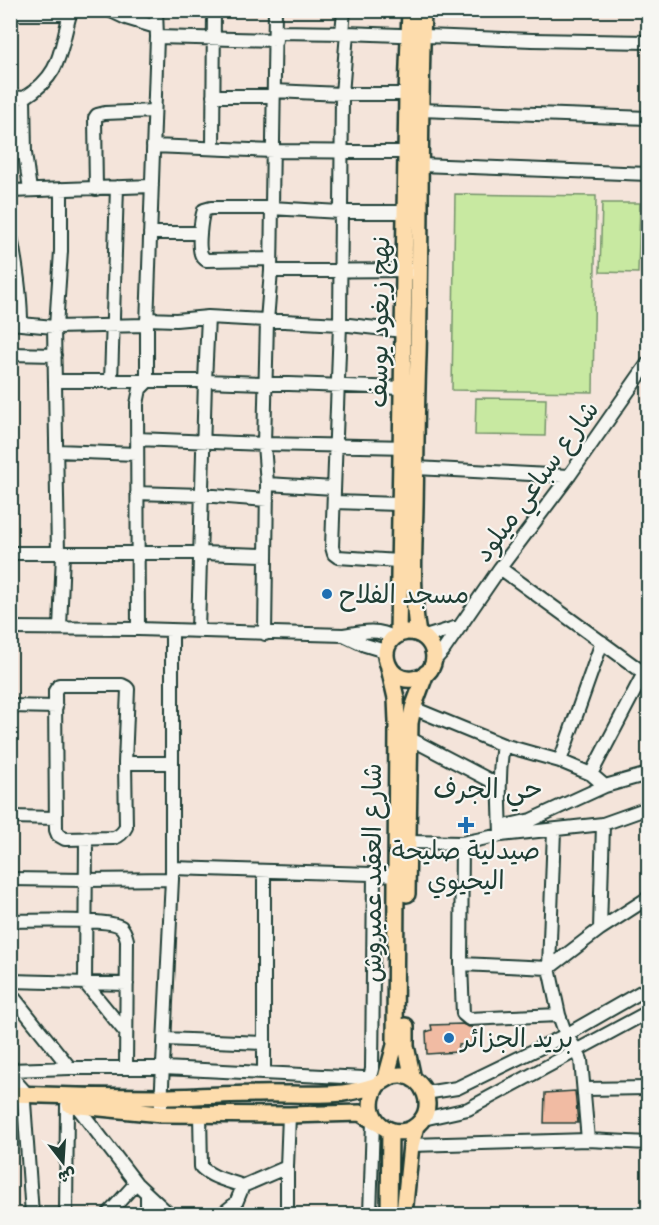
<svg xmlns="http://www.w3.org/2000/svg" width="659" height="1225" font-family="Caveat,'Playpen Sans Arabic',sans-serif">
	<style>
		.green { fill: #c8e9a1; stroke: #74936a; stroke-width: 1.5 }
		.building { fill: #f1bba3; stroke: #1f3d34; stroke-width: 1.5 }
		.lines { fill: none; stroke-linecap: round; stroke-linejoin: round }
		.minor-casing { stroke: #1f3d34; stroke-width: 16 }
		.major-casing { stroke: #1f3d34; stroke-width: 20 }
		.minor { stroke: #f6f6f2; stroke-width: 12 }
		.major { stroke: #fddcac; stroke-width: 15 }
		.poi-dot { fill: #1f6fb2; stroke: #f6f6f2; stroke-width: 2 }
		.labels { text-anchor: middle; stroke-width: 4.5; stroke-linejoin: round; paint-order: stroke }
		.street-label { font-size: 26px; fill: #1f3d34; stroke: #f6f6f2 }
		.poi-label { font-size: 26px; fill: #1f3d34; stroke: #f6f6f2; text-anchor: start }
		.neighbourhood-label { font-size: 27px; fill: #1f3d34; stroke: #f6f6f2 }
	</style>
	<rect width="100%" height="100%" fill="#f4e4da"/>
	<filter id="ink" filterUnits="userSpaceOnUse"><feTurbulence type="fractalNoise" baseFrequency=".0167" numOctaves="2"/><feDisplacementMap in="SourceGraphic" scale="12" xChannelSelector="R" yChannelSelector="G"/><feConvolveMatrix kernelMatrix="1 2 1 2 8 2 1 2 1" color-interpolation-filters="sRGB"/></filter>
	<g filter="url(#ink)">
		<path class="green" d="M455,194l141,2 -3,196 -141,-2z
			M602,203h38l-2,70 -38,-1z
			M476,398l70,1 -1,37 -70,-1z"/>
		<path class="building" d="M462,1024l7,3h3v17l-13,1 -2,7 -30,2 -1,-22 6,-2 -1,-5z
			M575,1091l3,32h-34l1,-30z"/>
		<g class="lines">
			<defs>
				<path id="minor" d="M109,10l17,8 30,9
					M10,14h60c-11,39 -8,60 -46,84l1,55 5,37
					M276,32l71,1 185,7 116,2
					M342,33l2,-23
					M347,33l-5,61 -2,230 -8,223 2,7 4,3 60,4
					M157,37l119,3
					M274,91l68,3h65
					M213,96h61
					M10,97l14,1
					M420,110l228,8
					M153,146l120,5 133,1
					M213,148l1,-138
					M10,153h15
					M413,165h7l228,9
					M96,189l-1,-71 2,-3 8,-2 49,-2
					M10,191l142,-5
					M10,232c6,30 11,60 11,91
					M150,233h50
					M270,259l-64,1c-1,-1 -3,-2 -4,-4 -5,-8 -1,-37 2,-46l7,-2h60l69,4h73
					M271,271l142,-1
					M147,319l29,1 32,-3 132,7 63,7
					M10,323l44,4 93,-2
					M54,327l4,226
					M56,327l5,-76v-62
					M10,354l45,1
					M55,381h150l197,7
					M111,382l6,-195
					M137,439l127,5 145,3
					M57,451l79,3
					M416,468l153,8
					M267,484l67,4
					M137,493l64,2 66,5
					M334,502l65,2
					M10,553h191l64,2
					M500,568l148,108
					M10,628l128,1 206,6c17,-3 35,-7 50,3
					M60,628l3,-75
					M138,629l-1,-225 3,-15 7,-7v-57l10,-288 -1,-27
					M198,631l7,-250 3,-64
					M265,634l2,-150 -3,-40 3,-123 4,-50 4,-261
					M344,635l21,10 20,6
					M425,637l36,-11
					M434,661l9,-10 57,-83 69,-92 79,-113
					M59,685h63l4,2 2,2 -3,74 1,64c-3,6 -6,9 -12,11l-49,1 -7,-4 -2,-5 -1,-139z
					M10,706l46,1
					M413,708l90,37 57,16 31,13 14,12
					M409,738l90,47
					M560,761l42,-119
					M125,763h47
					M591,774l53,-101
					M10,817l46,1
					M501,827l30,-7 74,-34 43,-12
					M554,830l-5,138 10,47 7,20 11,16 4,9 7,80
					M501,833c-1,-30 -3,-57 2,-88
					M86,838l-1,145 41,50
					M408,842l54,1 39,-8 102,-11 45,-16
					M462,843l-1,121 2,50 6,5 90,-4
					M172,868l232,7
					M264,871v202
					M10,879l76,1 86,-1
					M10,921c19,0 100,-3 111,6 4,4 5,9 6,13l-1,128
					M600,929l3,-105
					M461,964l88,4 51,-39 48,-31
					M10,981l117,3
					M10,993l60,75
					M165,1039l99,4
					M10,1070l60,-2h94l200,10 6,-1 2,-8 2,-195
					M10,1075l17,19
					M584,1089l64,-1
					M425,1093l32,-5 109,-53 82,-47
					M24,1102l8,112
					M76,1105l60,78 33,31
					M161,1106l11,-227v-248
					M200,1114l1,53c11,11 28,14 42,19
					M423,1119l45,-10 180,-97
					M411,1145l177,-5 60,3
					M66,1214l1,-109
					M108,1214l28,-31
					M147,1214v-20
					M222,1214l14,-11 7,-17 44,-19
					M287,1214v-47l2,-52
					M370,1214l3,-93"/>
				<path id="major" d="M407,632c31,-1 38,43 6,47 -25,4 -38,-32 -15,-44 2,-2 6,-2 9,-3z
					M418,634c-7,-42 -4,-85 -3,-128 1,-50 1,-100 3,-150 3,-115 1,-230 5,-346
					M398,635l9,-541 3,-84
					M407,894l3,-171 3,-15 13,-35
					M406,1026v20l7,33
					M386,1078l9,-33 2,-323 -1,-24 -7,-30
					M10,1094c50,2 101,3 151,3 32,0 64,-3 96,-3 27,-1 59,2 86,-1 9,-1 28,-5 35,-9 10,-5 13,-10 25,-9 22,4 31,30 18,46 -22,27 -67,-1 -43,-37
					M70,1105l91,9 128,1 71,-2 19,11
					M389,1214l1,-84
					M404,1214l7,-69 5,-19"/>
			</defs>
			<use href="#minor" class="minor-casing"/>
			<use href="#major" class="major-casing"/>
			<use href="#minor" class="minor"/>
			<use href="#major" class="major"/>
		</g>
	</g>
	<g class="poi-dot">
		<circle cx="327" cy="594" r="6"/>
		<path d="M463 816h6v6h6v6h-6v6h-6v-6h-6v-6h6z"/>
		<circle cx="449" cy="1038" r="6"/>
	</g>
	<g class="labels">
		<g class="street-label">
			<text transform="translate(379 322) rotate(-89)" y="9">نهج زيغود يوسف</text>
			<text transform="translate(536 481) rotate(-54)" y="9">شارع سباعي ميلود</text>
			<text transform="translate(372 873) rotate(-90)" y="9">شارع العقيد عميروش</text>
		</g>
		<g class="poi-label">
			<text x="339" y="603">مسجد الفلاح</text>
			<text x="466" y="859" text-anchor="middle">صيدلية صليحة<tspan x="466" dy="30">اليحيوي</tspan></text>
			<text x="461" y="1047">بريد الجزائر</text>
		</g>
		<g class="neighbourhood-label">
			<text x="488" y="798">حي الجرف</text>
		</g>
	</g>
	<rect width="659" height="1225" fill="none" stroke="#f6f6f2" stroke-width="36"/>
	<rect x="18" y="18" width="623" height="1189" fill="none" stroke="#1f3d34" stroke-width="2" filter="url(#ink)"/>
	<g transform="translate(63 1162) rotate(163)" stroke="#f6f6f2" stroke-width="4.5" paint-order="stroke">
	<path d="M0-4.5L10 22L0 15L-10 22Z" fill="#1f3d34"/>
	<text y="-9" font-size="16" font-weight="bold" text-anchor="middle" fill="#1f3d34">ش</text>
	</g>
</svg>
